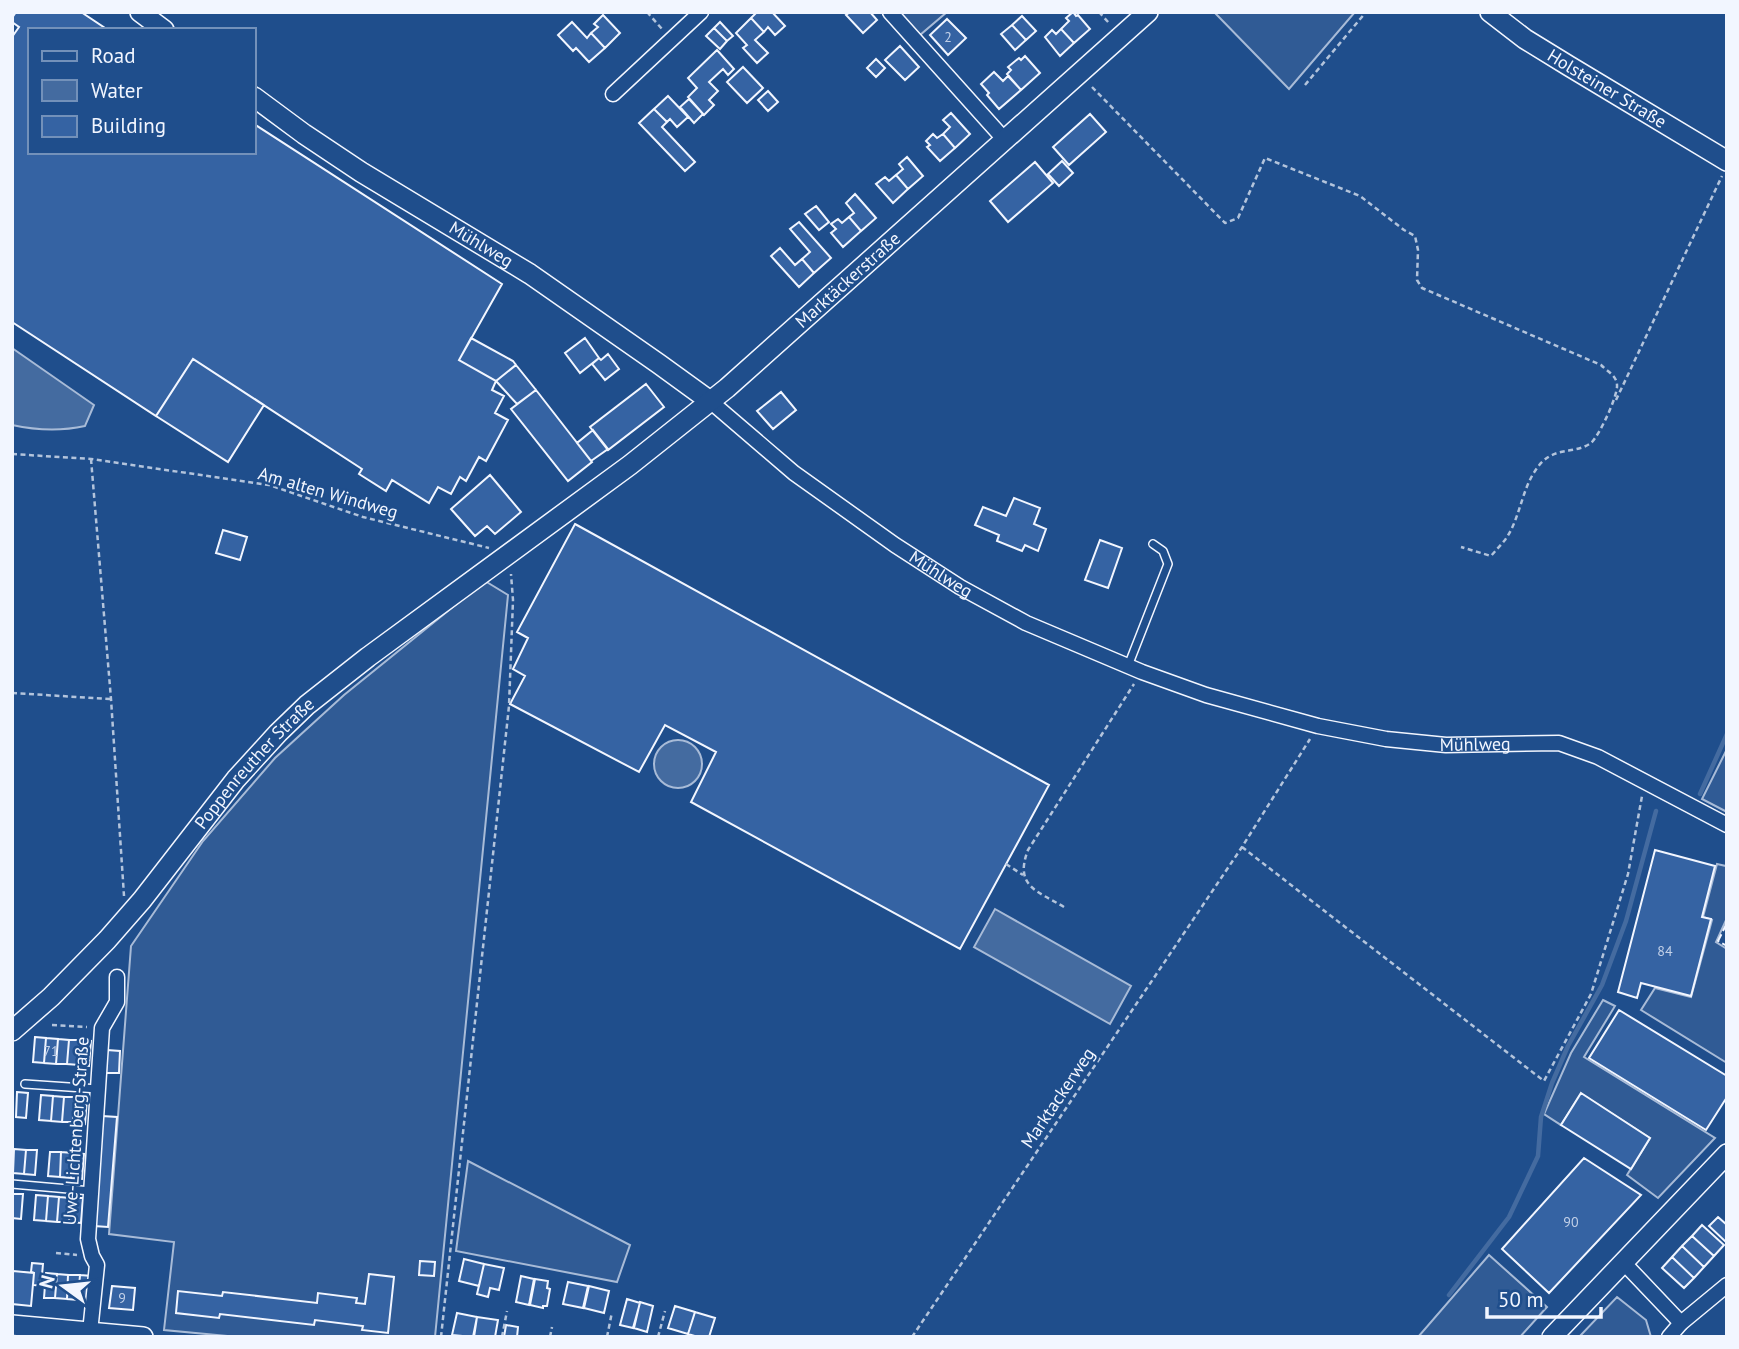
<svg xmlns="http://www.w3.org/2000/svg" width="1739" height="1349" font-family="'PT Sans',sans-serif">
	<style>
		.built { fill: #305b95; stroke: #a8bbd7; stroke-width: 2 }
		.water { fill: #446ba0; stroke: #a8bbd7; stroke-width: 2 }
		.lines { fill: none; stroke-linecap: round; stroke-linejoin: round }
		.stream { stroke: #446ba0; stroke-width: 4.5 }
		.building { fill: #3563a3; stroke: #f2f6ff; stroke-width: 2 }
		.lane-casing { stroke: #f2f6ff; stroke-width: 10 }
		.street-casing { stroke: #f2f6ff; stroke-width: 17 }
		.secondary-casing { stroke: #f2f6ff; stroke-width: 22 }
		.path { stroke: #b3c4dc; stroke-width: 2.5; stroke-dasharray: 5 3.5; stroke-linecap: butt }
		.lane { stroke: #1f4e8c; stroke-width: 7 }
		.street { stroke: #1f4e8c; stroke-width: 14 }
		.secondary { stroke: #1f4e8c; stroke-width: 19 }
		.fence { stroke: #f2f6ff; stroke-width: 2; stroke-dasharray: 9 3.5; stroke-linecap: butt }
		.labels { text-anchor: middle; stroke-width: 5; stroke-linejoin: round; paint-order: stroke }
		.number-label { font-size: 14px; fill: #c3d1e8 }
		.street-label { font-size: 18px; fill: #f2f6ff; stroke: #1f4e8c }
	</style>
	<rect width="100%" height="100%" fill="#1f4e8c"/>
	<path class="built" d="M899,12h48l-27,23z
		M1214,12h141l-66,77z
		M485,581l23,14 -73,742h-197l-74,-7 10,-88 -65,-8 22,-288 72,-105 72,-83 69,-63z
		M1727,749v63l-25,-13z
		M1717,864l9,2 1,-2v54l-11,24 11,7v114l-86,-53 14,-22 36,9 21,-77 -9,-3z
		M1603,1000l12,6 -31,51 131,81 -57,60 -31,-23 23,-37 -69,-44 -20,31 -17,-11 27,-61z
		M468,1161l162,84 -13,37 -161,-31z
		M1489,1255l58,52 -27,30h-102z
		M1617,1297l29,23 5,17h-72z"/>
	<path class="water" d="M12,348l82,57 -9,21c-23,5 -50,4 -73,-1z
		M654 764a24 24 0 1 1 48 0a24 24 0 1 1-48 0Z
		M995,909l136,77 -21,38 -136,-77z"/>
	<g class="lines">
		<path class="stream" d="M1700,794l27,-60
			M1449,1295l60,-78 29,-61 3,-39 11,-34 16,-37 34,-61 24,-64 30,-110"/>
	</g>
	<path class="building" d="M16,12h65l27,18h-78v122h224v-28l248,160 -43,76 37,21 -4,9 12,6 -9,17 13,7 -22,41 -7,-4 -13,24 -6,-4 -9,17 -13,-7 -9,16 -37,-23 -6,11 -27,-17 3,-5 -169,-110 -37,57 -144,-94v-285l7,-10 -7,-5v-4z
		M757,12h15l13,14 -10,9 -7,-8 -4,5 -13,-14z
		M850,12h20l7,8 -14,13 -17,-18z
		M1073,12l3,4 2,-1 12,14 -16,14 -13,-14 8,-8 -3,-3z
		M603,15l17,18 -15,15 -14,-15 7,-6 -4,-3z
		M1022,16l14,15 -10,9 -14,-15z
		M751,18l13,14 -9,8 13,13 -11,10 -14,-15 4,-3 -11,-12z
		M947,19l19,19 -18,17 -18,-20z
		M572,22l15,16 4,-5 14,15 -16,14 -13,-14 -3,3 -15,-16z
		M720,22l13,14 -6,5 -13,-13z
		M1012,25l14,15 -11,10 -14,-16z
		M714,28l13,13 -7,8 -14,-13z
		M1061,29l13,14 -14,13 -15,-19 7,-7 4,4z
		M900,46l19,21 -14,13 -20,-20z
		M717,50l17,19 -6,6 -5,-6 -14,13 9,9 -9,9 5,5 -10,10 -16,-18 9,-9 -9,-10z
		M1025,56l15,17 -19,17 -14,-16 4,-4 -3,-3 11,-9 2,2z
		M876,59l9,9 -9,9 -9,-9z
		M743,67l20,21 -16,15 -20,-21z
		M994,72l9,9 5,-5 13,14 -22,19 -12,-14 2,-2 -8,-9z
		M768,91l10,11 -10,9 -10,-11z
		M668,96l20,21 -11,10 -7,-8 -3,3 -13,-13z
		M689,99l14,15 -9,9 -14,-16z
		M654,109l13,13 -5,5 33,35 -10,9 -46,-48z
		M951,113l19,21 -15,14 -12,-14 7,-7 -7,-7z
		M1090,114l16,18 -37,33 -16,-18z
		M933,134l4,4 6,-4 12,14 -15,13 -13,-14 3,-2 -4,-4z
		M907,157l16,19 -15,13 -12,-14 7,-6 -4,-5z
		M1062,161l11,12 -14,13 -11,-12z
		M1035,162l18,21 -45,39 -18,-21z
		M896,175l12,14 -15,14 -17,-19 9,-7 4,4z
		M855,194l21,24 -15,13 -12,-14 5,-4 -8,-10z
		M816,206l13,16 -10,8 -14,-16z
		M849,217l12,14 -18,16 -12,-14 5,-4 -5,-5 7,-5 4,4z
		M799,222l32,36 -17,15 -12,-14 8,-7 -20,-23z
		M780,248l15,17 7,-6 12,14 -15,14 -28,-31z
		M471,338l42,23 3,4 -20,16 -37,-21z
		M585,338l14,20 -19,15 -15,-20z
		M608,354l11,15 -14,11 -13,-16 7,-6 2,2z
		M193,359l71,46 -36,57 -72,-46z
		M516,365l20,25 -19,14 -21,-23z
		M646,384l18,23 -56,43 -18,-23z
		M536,390l56,72 -24,19 -57,-72z
		M781,392l15,18 -23,19 -16,-18z
		M593,430l15,19 -17,12 -14,-18z
		M490,475l31,37 -26,22 -8,-8 -12,10 -24,-27z
		M1014,498l26,10 -6,16 12,5 -8,22 -13,-6 -3,6 -25,-10 2,-6 -24,-10 8,-18 23,9z
		M575,524l474,261 -89,164 -269,-147 25,-50 -51,-27 -26,47 -129,-68 15,-28 -12,-7 15,-31 -11,-6z
		M223,530l24,7 -7,23 -24,-7z
		M1100,540l22,8 -14,40 -23,-8z
		M1655,850l60,16 -13,51 9,2 -20,77 -50,-13 -4,15 -19,-6z
		M1619,1010l108,66v21l-21,33 -117,-72z
		M35,1037l11,1 -2,25 -11,-1z
		M46,1038l12,1 -2,25 -12,-1z
		M58,1039l11,1 -2,24h-11z
		M69,1040h11l-1,25 -12,-1z
		M80,1040l11,1 -2,25 -10,-1z
		M107,1050l13,1 -1,22h-13z
		M17,1092l11,1 -2,25 -10,-1z
		M1581,1093l69,45 -19,31 -70,-44z
		M41,1095l12,1 -2,25 -12,-1z
		M53,1096l11,1 -2,25 -11,-1z
		M64,1097h11l-2,25h-11z
		M75,1097l12,2 -2,25 -12,-2z
		M102,1116l15,1 -9,110 -14,-1z
		M14,1149l12,1 -2,24 -11,-1z
		M26,1150h11l-2,25 -11,-1z
		M50,1152h11l-1,25 -12,-1z
		M61,1152l12,1 -2,25 -11,-1z
		M73,1153l11,1 -2,25 -11,-1z
		M1584,1158l57,37 -92,98 -47,-44z
		M12,1194h11l-2,25 -9,-1z
		M36,1195l12,1 -2,25 -12,-1z
		M48,1196l11,1 -2,25 -11,-1z
		M59,1197l11,1 -1,24h-12z
		M70,1198h13l-2,25 -12,-1z
		M1718,1217l9,8v18l-18,-17z
		M1702,1225l22,20 -10,11 -22,-20z
		M1692,1236l22,20 -10,11 -22,-21z
		M1682,1246l22,21 -10,11 -22,-21z
		M1672,1257l22,21 -10,10 -22,-20z
		M464,1259l20,5 -5,22 -20,-5z
		M420,1261l15,1 -1,14 -15,-1z
		M32,1263l11,1 -2,22 -8,-1 1,-12 -3,-1z
		M484,1264l20,4 -5,22 -9,-2 -2,9 -11,-3z
		M13,1271l21,2 -3,33 -19,-2z
		M46,1273l11,1 -2,24h-11z
		M57,1274l11,1 -1,24 -12,-1z
		M369,1274l25,3 -6,56 -26,-3 1,-4 -48,-6 -1,5 -94,-11 -1,4 -43,-5 2,-22 44,5 1,-4 94,11 1,-10 39,5 -1,5 9,1z
		M68,1275h12l-2,25 -11,-1z
		M80,1275l12,1 -3,25 -11,-1z
		M521,1276l13,3 -5,26 -13,-3z
		M535,1279l13,2 -1,7 3,1 -3,17h-4v2l-13,-3z
		M568,1282l20,4 -5,22 -20,-4z
		M112,1286l23,2 -2,22 -24,-2z
		M589,1286l20,5 -5,22 -20,-5z
		M627,1299l13,4 -7,25 -13,-3z
		M640,1302l13,4 -6,26 -13,-4z
		M675,1306l20,6 -7,22 -20,-6z
		M695,1312l20,6 -6,19h-11l-10,-3z
		M457,1313l20,4 -4,20 -21,-2z
		M477,1317l21,3 -3,17h-21z
		M506,1325l12,2 -1,10h-13z"/>
	<g class="lines">
		<defs>
			<path id="lane" d="M1128,666l40,-102 -5,-13 -10,-7
				M25,1084l73,5
				M12,1184l79,7"/>
			<g id="street">
				<path d="M890,12l114,127"/>
				<path d="M613,94l88,-82"/>
				<path id="s1" d="M710,401l84,72 101,72 65,42 66,36 116,49 64,23 112,31 68,13 60,6 113,-2 39,14 129,68"/>
				<path d="M1623,1262l58,61"/>
				<path d="M90,1332l7,-67 -5,-9 -4,-17 14,-211 15,-26v-25"/>
				<path d="M1669,1337l12,-14 46,-38"/>
			</g>
			<g id="secondary">
				<path d="M140,12l24,18"/>
				<path id="s2" d="M1490,12l35,27 44,27 158,95"/>
				<path id="s3" d="M254,97l50,37 57,38 169,102 129,90 51,37"/>
				<path id="s4" d="M12,1031l39,-34 56,-57 35,-40 94,-121 42,-46 29,-28 61,-48 262,-192 97,-77 421,-376"/>
				<path d="M12,1325l131,12"/>
				<path d="M1552,1337l175,-183"/>
			</g>
		</defs>
		<use href="#lane" class="lane-casing"/>
		<use href="#street" class="street-casing"/>
		<use href="#secondary" class="secondary-casing"/>
		<path class="path" d="M647,12l15,17
			M1099,12l10,11
			M1305,85l61,-73
			M1092,87l133,136 13,-5 27,-60 95,38 44,34 11,6 3,14 -1,30 5,8 179,77c6,6 16,11 16,20 1,11 -18,51 -26,58 -19,13 -39,1 -56,28 -14,21 -15,48 -30,69 -4,5 -9,10 -14,16l-30,-9
			M1616,400l106,-224
			M12,454l79,5 178,26 94,32 126,31
			M91,459l20,240 13,197
			M12,693l98,6
			M1242,847l302,234 47,-87 37,-120 14,-78
			M1006,864l17,11
			M1064,907c-27,-16 -50,-21 -36,-57l106,-166
			M52,1025l35,2
			M56,1253l21,2
			M441,1337l68,-631 4,-106 -2,-26
			M502,1337l5,-26
			M550,1337l2,-10
			M607,1337l5,-25
			M658,1337l7,-26
			M912,1337l330,-490 68,-108"/>
		<use href="#lane" class="lane"/>
		<use href="#street" class="street"/>
		<use href="#secondary" class="secondary"/>
		<path class="fence" d="M1727,923l-9,18 9,5"/>
	</g>
	<g class="labels">
		<g class="number-label">
			<text x="948" y="42">2</text>
			<text x="1665" y="956">84</text>
			<text x="51" y="1056">71</text>
			<text x="1571" y="1227">90</text>
			<text x="122" y="1303">9</text>
		</g>
		<g class="street-label">
			<text dy="6" stroke="none"><textPath href="#s2" startOffset="140">Holsteiner Straße</textPath></text>
			<text dy="6" stroke="none"><textPath href="#s3" startOffset="271">Mühlweg</textPath></text>
			<text dy="6" stroke="none"><textPath href="#s4" startOffset="1129">Marktäckerstraße</textPath></text>
			<text transform="translate(328 493) rotate(16)" y="6">Am alten Windweg</text>
			<text dy="6" stroke="none"><textPath href="#s1" startOffset="289">Mühlweg</textPath></text>
			<text dy="6" stroke="none"><textPath href="#s1" startOffset="856">Mühlweg</textPath></text>
			<text dy="6" stroke="none"><textPath href="#s4" startOffset="362">Poppenreuther Straße</textPath></text>
			<text transform="translate(1058 1098) rotate(-56)" y="6">Marktackerweg</text>
			<text transform="translate(76 1131) rotate(-86)" y="6">Uwe-Lichtenberg-Straße</text>
		</g>
	</g>
	<rect width="1739" height="1349" fill="none" stroke="#f2f6ff" stroke-width="28"/>
	<rect x="28" y="28" width="228" height="126" fill="#1f4e8c" stroke="#7391ba" stroke-width="2"/>
	<rect x="42" y="51" width="35" height="10" fill="#1f4e8c" stroke="#7391ba" stroke-width="2"/>
	<text x="91" y="63" font-size="21" fill="#f2f6ff">Road</text>
	<rect x="42" y="80" width="35" height="21" fill="#446ba0" stroke="#7391ba" stroke-width="2"/>
	<text x="91" y="98" font-size="21" fill="#f2f6ff">Water</text>
	<rect x="42" y="116" width="35" height="21" fill="#3563a3" stroke="#7391ba" stroke-width="2"/>
	<text x="91" y="133" font-size="21" fill="#f2f6ff">Building</text>
	<g transform="translate(63 1286) rotate(285)" stroke="#1f4e8c" stroke-width="5" paint-order="stroke">
	<path d="M0-5L12 26L0 18L-12 26Z" fill="#f2f6ff"/>
	<text y="-10" font-size="19" font-weight="bold" text-anchor="middle" fill="#f2f6ff">N</text>
	</g>
	<path d="M1487 1307v10h114v-10" fill="none" stroke="#f2f6ff" stroke-width="3.5"/>
	<text x="1498" y="1307" font-size="21" fill="#f2f6ff" stroke="#1f4e8c" stroke-width="5" paint-order="stroke">50 m</text>
</svg>
